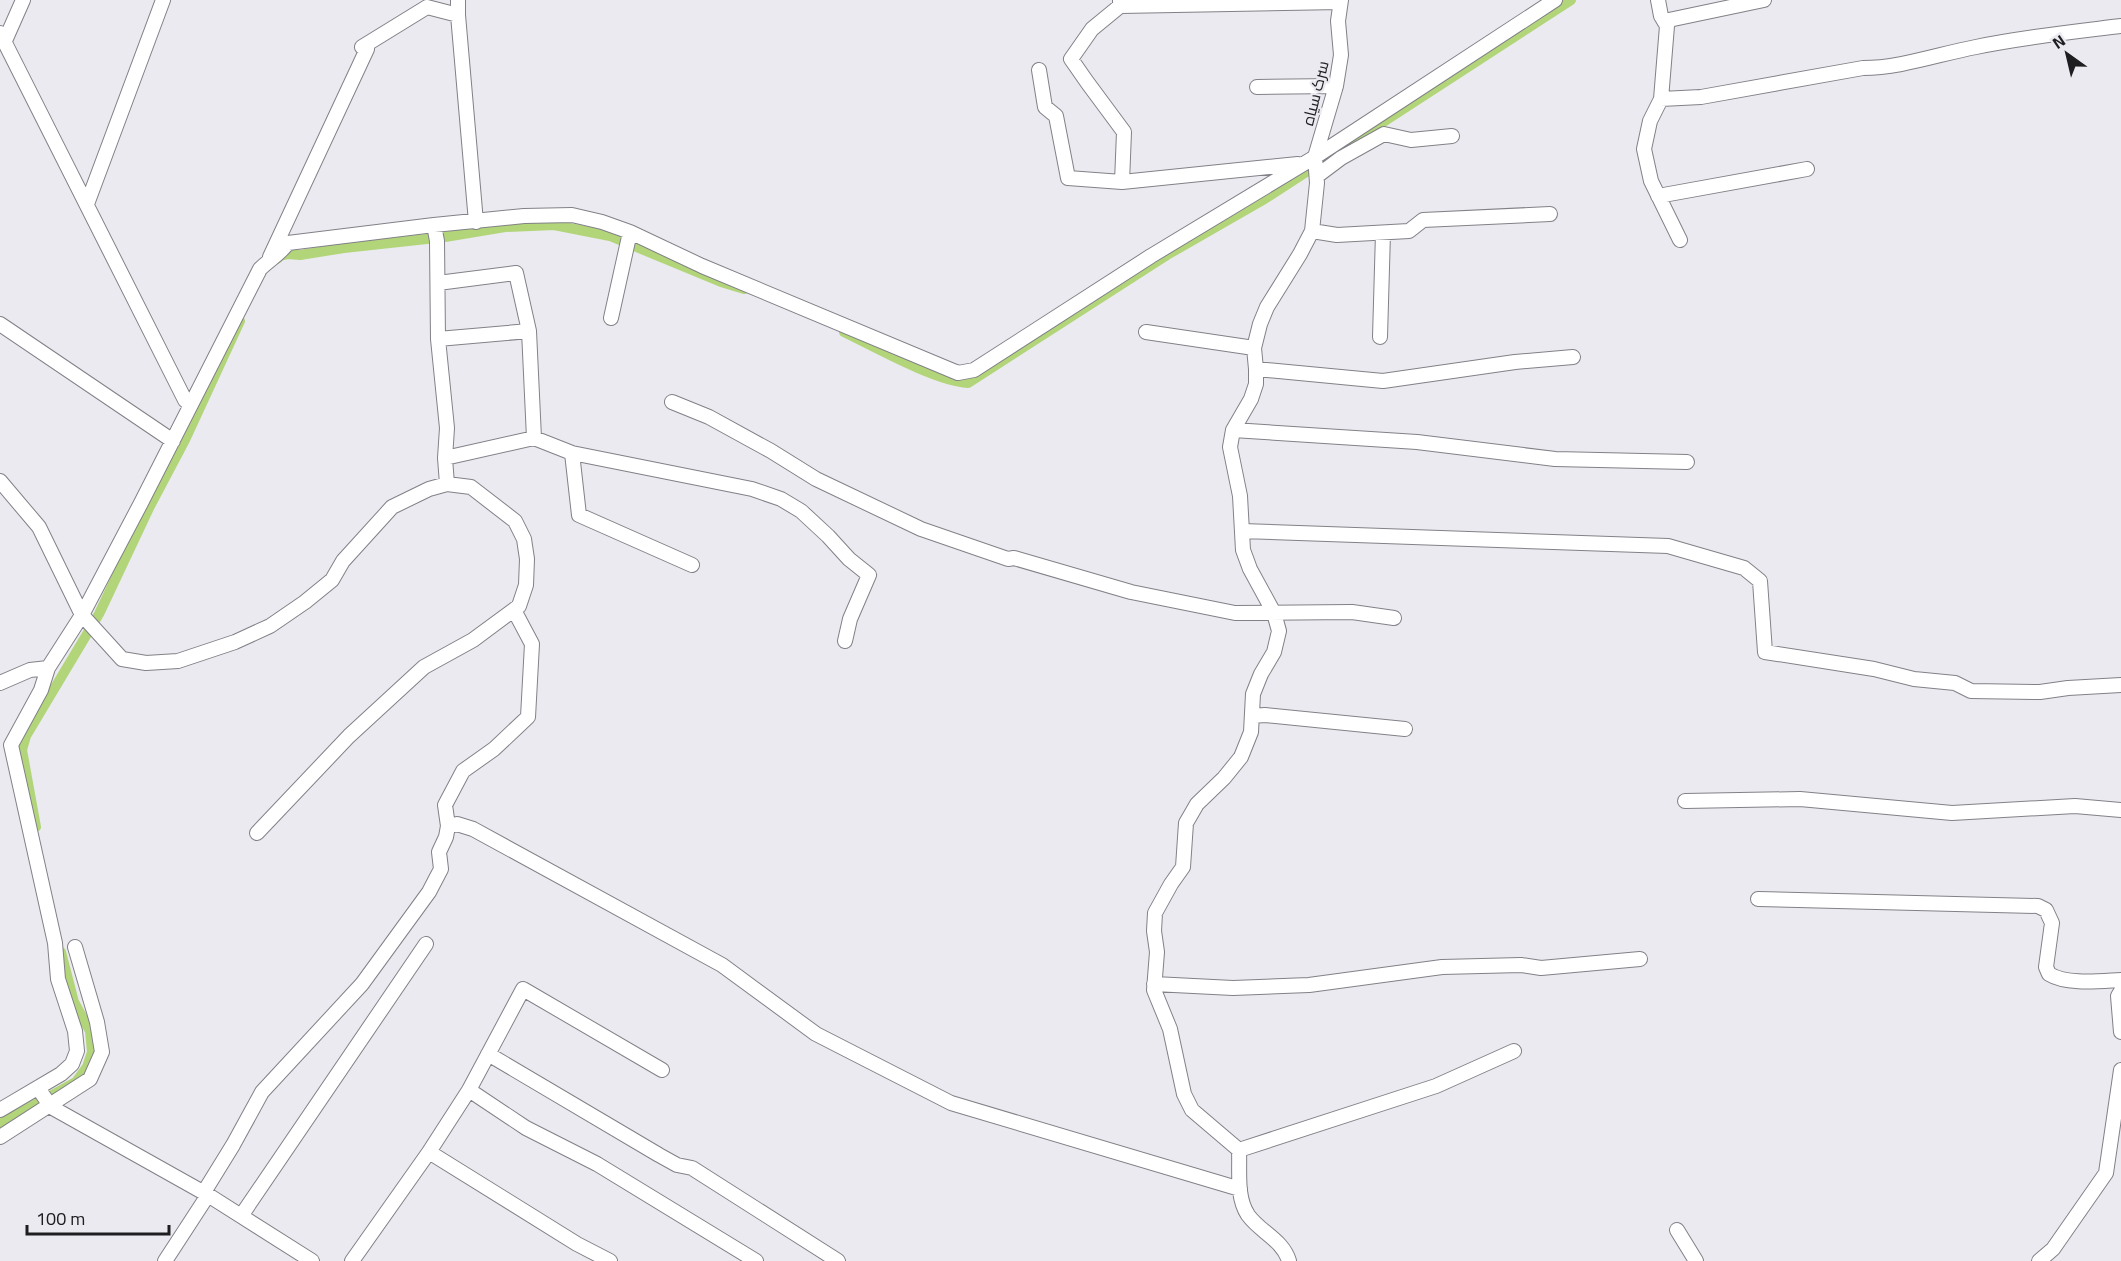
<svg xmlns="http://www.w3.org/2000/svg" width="2121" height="1261" font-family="Georgia,Cairo,serif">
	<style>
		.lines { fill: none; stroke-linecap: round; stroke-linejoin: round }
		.canal { stroke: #b2d579; stroke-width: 10 }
		.minor-casing { stroke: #828187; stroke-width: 16 }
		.minor { stroke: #fff; stroke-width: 14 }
		.labels { text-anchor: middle; stroke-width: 4.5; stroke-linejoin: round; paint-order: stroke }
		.street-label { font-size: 16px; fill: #1e1e21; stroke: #eaeaf0 }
	</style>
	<rect width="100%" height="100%" fill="#eaeaf0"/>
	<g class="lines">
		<path class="canal" d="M277,259l3,-3 8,-2 12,1 44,-7 101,-11 60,-10 49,-2 56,11 111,46 23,7
			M844,332c31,15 91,49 124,51l199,-128 96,-55 308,-200
			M36,827l-14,-77 4,-14 73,-122 50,-106 36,-68 55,-119
			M0,1124l76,-42 11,-15 5,-15 -2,-21 -16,-29 -13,-50"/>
		<defs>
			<path id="minor" d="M1120,0v6l220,-4
				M1658,0l3,16 6,10 -6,73 -11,22 -6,28 7,32 29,59
				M1120,6l-28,23 -21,30 16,23 37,50 -2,50
				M458,15l18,207
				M1664,21l100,-21
				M0,33l185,367 6,5
				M4,43l19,-43
				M1039,70l6,37 11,9 12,62 54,4 176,-18
				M1257,87l79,-1
				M1661,99l40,-2 162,-29c37,0 76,-14 113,-21 48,-10 96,-15 145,-21
				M1317,176l24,-18 43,-24 27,6 41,-4
				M1658,196l149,-27
				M87,204l76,-204
				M434,225l3,16 1,98 9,89 -2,30 2,26
				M1312,231l25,4 72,-4 14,-11 127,-6
				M270,257l97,-208 -5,-2 65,-40 31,8v-15
				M438,283l78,-10 13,58 5,107
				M611,318l19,-86
				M0,324l173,117
				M1146,332l108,16
				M1380,337l3,-104
				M438,339l91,-8
				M1256,369l127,12 132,-19 58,-5
				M672,402l37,15 62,34 45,28 105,50 87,30 6,-1 117,34 104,21 117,-1 42,6
				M1233,430l184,12 138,17 132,3
				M572,453l7,62 113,50
				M445,458l89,-20 38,15 180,36 29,10 20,12 27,25 21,23 20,16 -19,44 -5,22
				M0,481l39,46 43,88 40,44 24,4 32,-2 57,-19 35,-16 35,-24 27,-22 11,-19 49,-54 37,-18 18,-5 24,3 44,34 9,18 3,20 -1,26 -7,21 -46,34 -49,27 -75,69 -92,97
				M1242,531l426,15 76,22 16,13 5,71 109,17 40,10 41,4 16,8 69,1 28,-4 53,-3
				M0,683l30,-13 18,-2
				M1252,716l13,-1 140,14
				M1685,801l115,-2 152,14 123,-7 46,4
				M448,826l9,-2 16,5 249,136 94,69 135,69 289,86
				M1758,899l280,7 8,4 6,13 -6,44 3,7c18,11 51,7 72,6
				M1154,984l79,4 76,-3 133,-18 79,-2 20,3 99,-9
				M2121,991l-3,5 3,36
				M488,1054l171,101 18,10 15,3 146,93
				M38,1088l9,13 5,2 -1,4 157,88 104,66
				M469,1090l57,38 71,36 159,97
				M0,1110l61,-36 11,-10 5,-13 -2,-20 -17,-52 -3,-36 -44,-198 30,-55 7,-22 34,-53 59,-112 119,-234c9,-9 20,-15 28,-26l146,-18 90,-9 48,-1 30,7 28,10 72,34 256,107 16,-3 177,-114 164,-99 240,-157
				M0,1137l90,-58 12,-27 -5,-30 -22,-75
				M1239,1150l197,-64 78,-35
				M429,1152l148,92 33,17
				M204,1192l29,-47 29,-53 100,-108 67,-92 12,-23 -2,-17 7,-15 2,-11 -3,-21 18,-34 31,-22 34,-32 4,-73 -18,-34
				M241,1216l185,-272
				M1677,1230l19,31
				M165,1261l43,-66
				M352,1261l77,-109 40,-62 54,-101 139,81
				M1289,1261c-6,-21 -29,-29 -41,-46 -12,-18 -8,-44 -9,-65l-47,-40 -8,-16 -14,-65 -16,-39 3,-38 -3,-21 1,-18 16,-29 12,-17 3,-44 11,-19 27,-26 17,-21 10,-25 2,-38 8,-20 13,-22 5,-21 -5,-18 -24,-44 -7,-19 -3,-54 -10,-49 3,-17 18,-31 5,-15v-15l-2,-21 6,-24 7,-17 33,-53 12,-23 5,-48 -2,-26 21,-71 5,-31 -3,-34 3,-21
				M2039,1261l14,-12 53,-76 15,-103"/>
		</defs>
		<use href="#minor" class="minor-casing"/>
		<use href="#minor" class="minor"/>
	</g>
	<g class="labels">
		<g class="street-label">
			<text transform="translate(1315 93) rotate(-76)" y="6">سرک سیاه</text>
		</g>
	</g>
	<g transform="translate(2067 54) rotate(326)" stroke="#eaeaf0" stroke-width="4.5" paint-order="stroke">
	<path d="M0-4.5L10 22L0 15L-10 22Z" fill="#1e1e21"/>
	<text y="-9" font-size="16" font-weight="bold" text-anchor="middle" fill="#1e1e21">N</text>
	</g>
	<path d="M27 1225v9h142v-9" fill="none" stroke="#1e1e21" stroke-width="3"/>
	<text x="36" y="1225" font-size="18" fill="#1e1e21" stroke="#eaeaf0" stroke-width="4.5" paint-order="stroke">100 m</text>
</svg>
